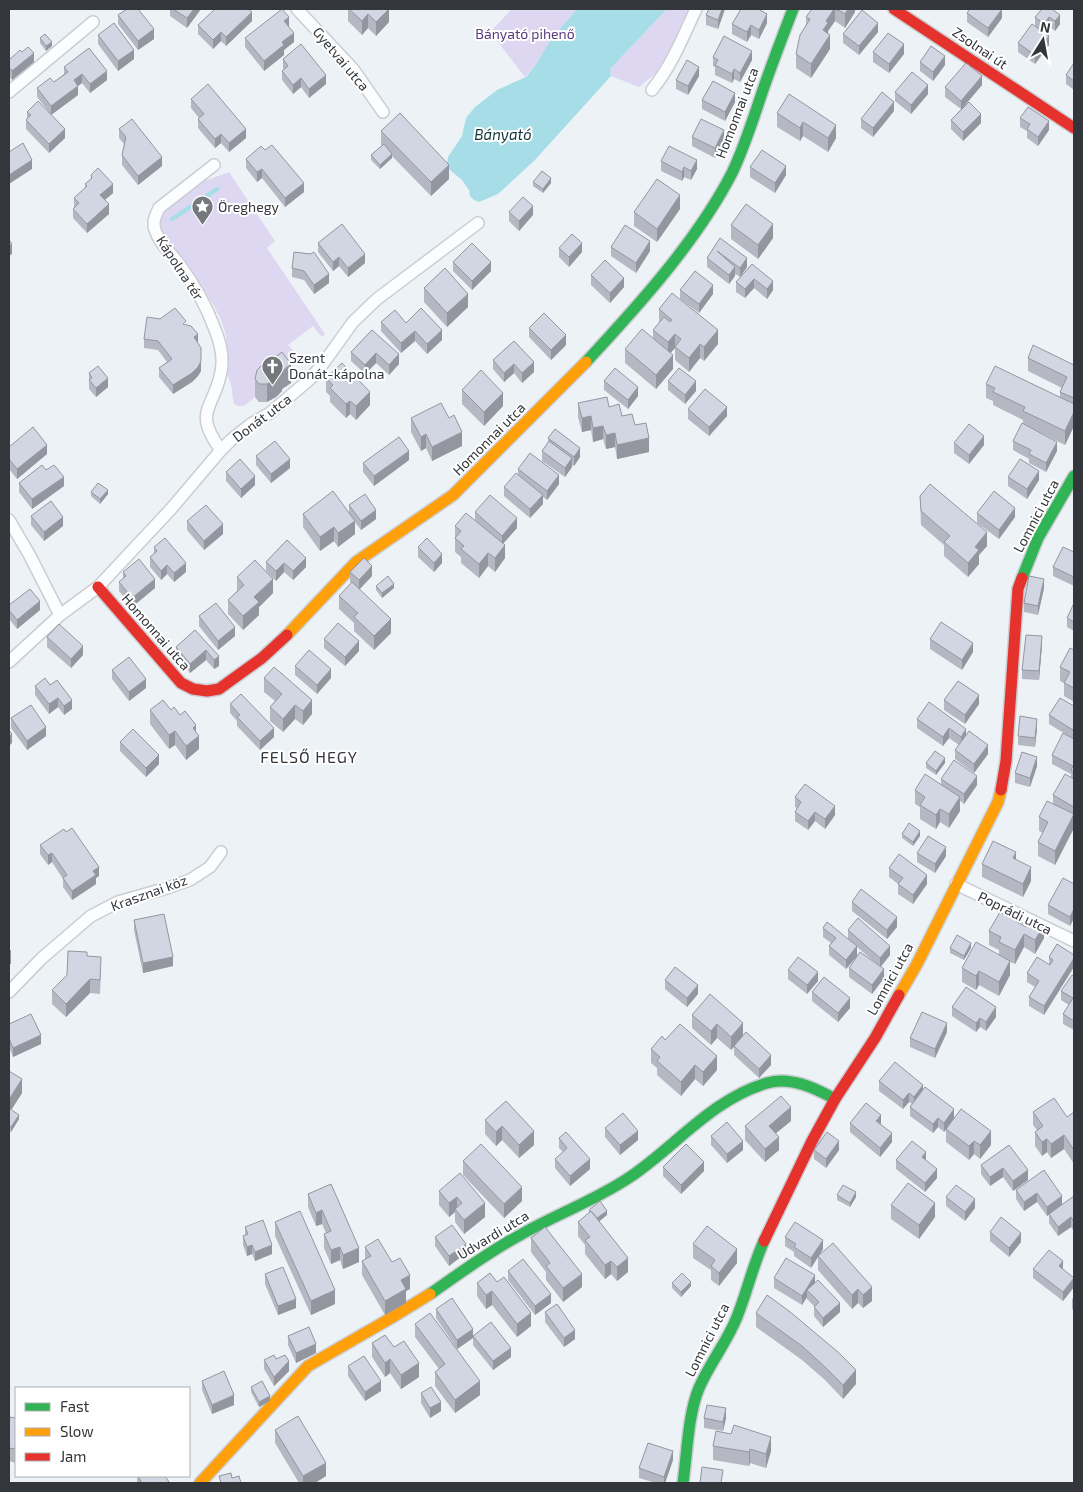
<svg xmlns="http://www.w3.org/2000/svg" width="1083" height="1492" font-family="'Exo 2',sans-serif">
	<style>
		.park { fill: #ded7f1 }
		.water { fill: #a7dde6 }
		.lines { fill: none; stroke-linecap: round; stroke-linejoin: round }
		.stream { stroke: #a7dde6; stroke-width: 4.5 }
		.street-casing { stroke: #cacdd1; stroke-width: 14 }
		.fast-casing { stroke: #cacdd1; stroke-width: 14 }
		.slow-casing { stroke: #cacdd1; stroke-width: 14 }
		.jam-casing { stroke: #cacdd1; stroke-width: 14 }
		.street { stroke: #fcfdfe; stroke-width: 11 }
		.fast { stroke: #30b455; stroke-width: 11 }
		.slow { stroke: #ff9f0a; stroke-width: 11 }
		.jam { stroke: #e5322d; stroke-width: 11 }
		.wall { fill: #b5b8c3 }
		.shaded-wall { fill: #93969f }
		.building { fill: #d2d6e3; stroke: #93969f }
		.labels { text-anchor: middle; stroke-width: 4; stroke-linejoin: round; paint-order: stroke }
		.park-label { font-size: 14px; fill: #583c7c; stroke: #fff }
		.street-label { font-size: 14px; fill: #33363a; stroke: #fff }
		.poi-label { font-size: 14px; fill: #33363a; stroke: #fff; text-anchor: start }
		.water-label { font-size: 15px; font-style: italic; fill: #11363b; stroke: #fff }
		.quarter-label { font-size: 16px; letter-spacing: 1px; fill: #33363a; stroke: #fff }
	</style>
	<rect width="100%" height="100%" fill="#edf2f7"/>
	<path class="park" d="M512,9h65l-26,30 -14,24 -12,14 -35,-45z
		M667,9h24l-31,61 -21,17 -28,-11 -1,-7z
		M229,172l46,69 -8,7 58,86 -3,3 -9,-11 -25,19 11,12 -2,1 -6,-1 -1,3 3,2 -36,26 -2,9c-7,6 -12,13 -21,7 -2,-6 -1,-13 -3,-19 -1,-4 -3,-7 -3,-11 -1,-14 0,-28 -3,-42 -5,-26 -44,-73 -60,-95l-4,-7v-11l5,-8 36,-29z"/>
	<path class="water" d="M577,9h90l-57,60 1,7 -77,85 -36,33 -19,8 -5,-2 -4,-4 -1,-6 -7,-10 -12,-10 -3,-6 1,-7 14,-21 4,-18 9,-11 22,-17 29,-13 11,-14 14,-24z"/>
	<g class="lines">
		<path class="stream" d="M172,219l45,-30"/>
		<defs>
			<path id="street" d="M297,9l56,60 30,43
				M652,90c20,-25 31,-53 44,-81
				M9,92l84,-70
				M214,165l-55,43c-3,7 -7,13 -4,22 4,13 16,23 24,34 14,19 27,41 35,63 6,14 10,30 7,45 -7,37 -29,39 0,78
				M9,520l21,36 30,59
				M9,662l51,-47 38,-28 73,-78 50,-59 10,-10 20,-16 19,-11 40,-34 15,-18 28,-39 24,-23 101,-76
				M956,884l118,57
				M9,992l33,-34 49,-42 27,-14 49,-14 23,-8 20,-13 11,-15"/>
			<path id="fast" d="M586,362c52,-56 111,-121 146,-189 13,-27 22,-57 32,-86 9,-26 19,-52 29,-78
				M1022,578l16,-40 36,-62
				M430,1294c30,-21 60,-43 92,-60 35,-20 74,-34 108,-57 45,-30 82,-78 137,-94 23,-7 48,5 68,16
				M683,1483c4,-28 5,-69 16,-95 11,-25 28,-46 38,-71 10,-25 16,-52 27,-76"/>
			<path id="slow" d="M287,635l69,-73 97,-67 133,-133
				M899,995l18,-31 81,-162 3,-12
				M200,1483l108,-117 83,-48 39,-24"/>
			<path id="jam" d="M894,9l180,119
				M98,587l83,96 12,6 14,2 12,-2 43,-31 25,-23
				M1001,790l5,-29 12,-172 4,-11
				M764,1241l48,-100 23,-42 40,-61 24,-43"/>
		</defs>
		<use href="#street" class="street-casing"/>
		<use href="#fast" class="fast-casing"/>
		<use href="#slow" class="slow-casing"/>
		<use href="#jam" class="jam-casing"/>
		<use href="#street" class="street"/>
		<use href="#fast" class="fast"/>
		<use href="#slow" class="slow"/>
		<use href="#jam" class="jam"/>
	</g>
	<path class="wall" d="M170,9h31l-14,19 -17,-12z
		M348,9h41v13l-13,14 -8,-8 -6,7 -14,-14z
		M709,9h16l-7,20 -12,-4v-10z
		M812,9h43v3l-10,16 -10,-7 -7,10 2,18 -19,29 -15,-10v-14l10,-30v-7z
		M1042,9l18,15 -5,7 -6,-5 -4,7 4,12 -14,19 -17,-12v-9l17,-17v-9z
		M747,10l20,13 -8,16 -8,-4 -4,7 -15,-8v-10z
		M967,13l35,5 -14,19 -21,-15z
		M118,15l36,24 -16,11 -20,-26z
		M252,21l-26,25 -5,-5 -8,8 -15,-15v-9z
		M289,27l5,15 -10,8v5l-20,16 -19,-24v-9z
		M878,32l-19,23 -16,-12v-9z
		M98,35l36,24 -16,12 -20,-27z
		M40,38l12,8 -6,5 -6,-8z
		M873,52l31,2 -15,19 -16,-11z
		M713,57l39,3 -12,22 -6,-3 -2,4 -17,-8v-8l-2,-1z
		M283,59l43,25 -17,14 -8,-11 -8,7 -11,-14v-9l2,-1 -1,-2z
		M9,60l25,2 -22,18 -3,-4z
		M920,62l25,3 -12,16 -13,-10z
		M1074,63v27l-8,-6v-9z
		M64,67l43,13 -17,13 -8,-10 -4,3v9l-27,20 14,23 -16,15 -23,-24v-9l1,-2v-6h22l-12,-15v-9l17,-6 10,-8z
		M699,76l-11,19 -12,-6v-9z
		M982,85l-18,21 17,17 -18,18 -12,-12v-9l10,-11 -16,-12v-10z
		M895,92l33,2 -17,20 -16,-13z
		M789,94l47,44 -8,14 -25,-16 -3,5 -23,-14v-14z
		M191,99l55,39 -17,14 -8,-9 -6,5 -17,-20v-9l1,-1 -8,-10z
		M702,100l33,2 -10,19 -23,-12z
		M894,111l-21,26 -12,-9v-9z
		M1020,118l29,12 -11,16 -11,-8v-7l-7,-4z
		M119,129l43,37 -24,19 -16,-20v-10l2,-11 -5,-6z
		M381,131l68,48 -18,17 -39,-40v2l-12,11 -9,-9v-5l11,-10h-1z
		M692,137l32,2 -9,19 -23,-12z
		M246,159l58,33 -19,15 -23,-29 -5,4 -11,-14z
		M661,161l36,8 -6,11 -7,-3 -2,4 -21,-10z
		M750,167l36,8 -11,18 -25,-16z
		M91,175l22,18 -8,7 4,14 -22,19 -14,-15v-9l1,-2v-9l11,-10v-4l6,-5z
		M533,182l18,1 -8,10 -10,-7z
		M680,209l-23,33 -23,-16v-14z
		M509,212l24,3 -14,16 -10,-10z
		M731,225l42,13 -15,21 -27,-20z
		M720,238l27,29 -7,10 -5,-3v2l-6,8 -22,-17v-9z
		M318,243l47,20 -17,14 -9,-11 -6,5 -15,-19z
		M611,247l39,4 -14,22 -25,-17z
		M559,248l23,4 -13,15 -10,-10z
		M453,262l38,9 -19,19 -19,-19z
		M752,264l21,26 -6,9 -13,-11 -9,10 -9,-6v-10z
		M292,268l37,6v9l-15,11 -10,-14 -12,-3z
		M591,275l33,12 -14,16 -19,-18z
		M424,288l44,19 -21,20 -23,-25z
		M680,290l33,4 -14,19 -19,-14z
		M659,309l59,35 -14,17 -4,-3 -11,14 -14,-12v-12l-5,5 3,16 -17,20 -31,-26v-14l28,-10v-9l6,-7z
		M381,322l25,1 36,17 -15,14 -12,-13 -14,12 -20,-22z
		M186,325l12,18 3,28 -3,5 -6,6 -19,12 -14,-17v-9l8,-6 -9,-12 -14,-2v-9z
		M529,328l37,17 -15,15 -22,-23z
		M372,330l27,34 -10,11 -13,-12 -11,11 -14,-13v-9z
		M514,341l20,31 -12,11 -8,-10 -10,9 -11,-13v-9z
		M1028,358l46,7v61l-9,19 -32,-16 24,22 -11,21 -17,-9v-4l-16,-9v-9l10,-17v-4l-30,-15v-4l-7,-3v-14l74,13v-5l2,-4 -34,-17z
		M89,373l19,14 -12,10 -7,-8z
		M326,378l44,27 -14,15 -6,-6 -4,4 -16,-16v-6l-4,-4z
		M255,379l36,4 -9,6v2l-6,6 -9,5h-8l-4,-5z
		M604,381l34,15 -10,13 -24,-19z
		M668,381l28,10 -11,13 -17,-14z
		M462,390l41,16 -19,20 -22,-22z
		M578,403l31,4 26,18 14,27 -32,7 -2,-12 -9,2 -3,-10 -10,3 -2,-12 -9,2 -4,-15z
		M688,409l39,7 -18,20 -21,-17z
		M411,418l51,28 -30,15 -6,-13 -5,3 -10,-19z
		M548,438l32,19 -6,9 -2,-1v2l-7,10 -23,-16v-10l6,-8z
		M954,443l30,2 -15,19 -15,-11z
		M9,447l38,7 -30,25 -8,-10z
		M256,456l34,12 -19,15 -15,-18z
		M409,460l-35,26 -11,-14v-9z
		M518,469l41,15 -12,16 -4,-3v7l-13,14 -26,-22v-9l14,-13z
		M46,470l18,16 -32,23 -13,-17v-9z
		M226,472l29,13 -14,13 -15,-17z
		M1008,477l31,3 -12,19 -19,-13z
		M91,492l17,2 -8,10 -9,-8z
		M920,496l67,50 -8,9v9l-11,13 -24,-21v-11l-23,-20z
		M349,505l27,14 -15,11 -6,-8v12l-17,13 -4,-6 -14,10 -17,-24v-13l46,-1z
		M475,512l42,16 -14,15 2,15 -10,14 -7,-6 -9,12 -18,-15v-6l-6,-5v-26l20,-6z
		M977,513l38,4 -16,22 -22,-16z
		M31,516l32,10 -19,15 -13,-16z
		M187,521l36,13 -19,16 -17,-20z
		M287,540l19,27 -13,13 -9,-8 -8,9 -10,-10v-9z
		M154,547l32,25 -12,10 -7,-8 -6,6 -11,-13v-10l4,-3z
		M418,547l24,16 -8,9 -16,-15z
		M1074,552v34l-21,-10v-9z
		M123,572l32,16 -23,19 -13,-16v-9l4,-3z
		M350,572l22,4 -13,13 32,44 -17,17 -20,-19v-8l-15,-14v-13l13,-13 -2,-1z
		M237,577l36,16 -14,14v8l-16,15 -15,-16v-14l9,-9z
		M376,586l18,2 -12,10 -6,-8z
		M1044,588l-6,27 -14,-3v-9z
		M1074,603v28l-7,-4v-9z
		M9,605l31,5 -23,19 -8,-10z
		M199,616l36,20 -17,14 -19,-24z
		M195,630l24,36 -5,3 -8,-9 -16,13 -14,-17v-9z
		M47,637l36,18 -12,13 -24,-21z
		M324,639l35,12 -14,15 -21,-18z
		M930,639l43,13 -11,18 -32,-21z
		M1042,645l-3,35 -17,-1v-9z
		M1074,650v52l-10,-6v-13l-4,-2v-14z
		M295,666l36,12 -14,16 -22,-19z
		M112,670l34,18 -17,13 -17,-22z
		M264,678l48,36 -9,11 -8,-6 -12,13 -13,-11v-14l5,-6 -11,-9z
		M50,685l22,24 -8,6 -6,-8 -9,7 -14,-19v-9z
		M944,700l35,4 -14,20 -21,-14z
		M230,704l44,33 -14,13 -23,-24v-5l-7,-8z
		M1074,706l-1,32 1,1v89l-19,37 -17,-9v-14l5,-9 -4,-2v-14l14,-13v-9l18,-18v-3l-19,-10v-9l15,-20 -18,-11v-9z
		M150,710h21l9,5 16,17 3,17 -13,11 -11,-15 -6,4 -19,-25z
		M11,718l35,18 -19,14 -16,-22z
		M917,719l49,15 22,20 -14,19 -19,-14v-9l4,-5 -10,-7 -6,8 -26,-18z
		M1037,728l-2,19 -17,-2v-9z
		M120,742l39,22 -13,13 -26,-26z
		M926,763h19l-9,12 -10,-7z
		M1037,766l-7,21 -15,-4v-10z
		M941,779l36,6 -13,19 -4,-3v10l-11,17 -9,-6 -4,7 -16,-10v-12l-5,-3v-14l26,-5z
		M795,797l40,18 -10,14 -10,-8 -7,9 -13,-9v-9l2,-4 -2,-1z
		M66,832l33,44 -3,2v6l-24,16 -9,-13v-8l-11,-17 -4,3 -8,-11v-9z
		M902,834l18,2 -7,10 -11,-8z
		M917,853l29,3 -11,17 -18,-11z
		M1016,860l15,21 -8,16 -41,-20v-13z
		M889,868l38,16 -14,20 -15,-10v-10l-9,-7z
		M1074,884v34l-4,8 -22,-12v-9z
		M852,902l45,25 -10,12 -35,-28z
		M1000,912l44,26 -9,16 -11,-7 -9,17 -5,-2v13l-11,21 -20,-11 -3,5 -14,-8v-14l37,-13v-5l-10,-5v-14z
		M134,920l39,46 -30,7 -9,-43z
		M823,928l25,11v-9l42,25 -9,12 3,11 -12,16 -23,-17v-9l29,-3 -21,-18v9l-11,13 -17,-14v-9l2,-3 -8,-6z
		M1057,944l-13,71 -15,-9v-9l6,-10 -8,-5v-9l22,-8v-8z
		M950,948h21l-7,12 -14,-7z
		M87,956l14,15 -1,23 -10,-1 -24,24 -14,-13v-14z
		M788,970l30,11 -11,13 -19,-15z
		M1074,976v54l-11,-6v-10l6,-9 -8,-5v-9z
		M665,980l33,14 -11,13 -22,-18z
		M812,992l38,16 -12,14 -26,-21z
		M710,994l33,42 28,29 -12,13 -25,-23v-8l-3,3 -14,-12 -6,7 -19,-17v-13z
		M952,1007l44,10 -10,14 -6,-4 -4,5 -24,-16z
		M9,1024l32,20 -28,13 -4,-10z
		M947,1032l-12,26 -25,-11v-9z
		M665,1040l52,30 -14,16 -8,-7 -14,17 -24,-21v-7l-6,-5v-14z
		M9,1071l13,22 -11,17 8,9 -8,13 -2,-1z
		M879,1081l44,9 31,27 37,28 -11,14 -6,-5 -5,6 -23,-18v-12l-2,2 -6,-5 -5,6 -23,-17v-9l2,-3 -3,-2 -6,7 -24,-18z
		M506,1101l28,44 -15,13 -17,-18 -6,6 -11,-12v-14z
		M1033,1112l34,5 7,-4v51l-10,-15 -13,9 -4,-6 -5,4 -7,-10v-14l2,-2 -4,-5z
		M791,1121l-15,12 3,17 -14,12 -20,-22v-14z
		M850,1123l31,1 11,18 -12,15 -30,-25z
		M605,1128l33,12 -18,15 -15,-18z
		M711,1136l32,14 -16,13 -16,-18z
		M559,1138l31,31 -20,17 -15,-18v-9l8,-7 -4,-4z
		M1009,1145l19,35 -15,11 -10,-14 -13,9 -9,-12v-9z
		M814,1150h25l-13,18 -12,-9z
		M896,1160h30l11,18 -12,14 -29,-23z
		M463,1161l59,40 -18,17 -41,-43z
		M663,1167l41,4 -23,23 -18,-18z
		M331,1184l28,78 -16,7 -3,-9 -9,4 -7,-16v-14l2,-1 -4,-9 -6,2 -8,-19v-13z
		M1016,1190l46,6 -15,20 -10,-14 -13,9 -8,-12z
		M439,1191l46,12v14l-21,17 -9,-12v-10l-6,5 -10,-12z
		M837,1195l19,2 -6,10 -13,-7z
		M1074,1196v35l-3,-4 -13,9 -9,-13v-9z
		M946,1197l29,11 -10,13 -19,-15z
		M891,1205l44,12 -16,22 -28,-20z
		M589,1210l18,5 -8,6 29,51 -11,9 -6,-7 -6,5 -20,-25v-9l-7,-9v-14l11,-9z
		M275,1222l60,82 -24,11 -36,-79z
		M245,1227l27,27 -17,7 -3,-7 -5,2 -4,-11v-9l2,-1z
		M990,1232l31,10 -12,15 -19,-16z
		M435,1237l31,16 -17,13 -14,-20z
		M785,1237l38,12 -3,5 52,47 -9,7 -5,-5 -6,6 -34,-39v-13l-7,11 -17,-12v-4l-9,-6z
		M531,1238l51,49 -19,15 -17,-22v-8l-15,-20z
		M693,1244l44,19 -18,23 -8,-6v-10l-18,-12z
		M365,1247l27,15 18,27 -4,2v12l-21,12 -23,-40v-14l3,-1z
		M1033,1269h30l11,18 -11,14 -30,-23z
		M508,1271l43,32 -16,12 -27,-35z
		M490,1273l41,53 -14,11 -25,-32 -6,4 -9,-13v-13z
		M265,1274l31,34 -18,7 -13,-31z
		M774,1278l41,5 25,29 -17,15 -9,-11v-10l-7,-7v-2l-5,8 -28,-17z
		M672,1283l19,3 -10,11 -9,-9z
		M1074,1297v13l-2,-1v-10z
		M436,1309l37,29 -16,11 -21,-31z
		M545,1312l30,27 -11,8 -19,-25z
		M756,1313l100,71 -13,15 -18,-19 -23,-20 -46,-33z
		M415,1324l65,71 -25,18 -20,-27v-14l4,-3 -24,-32z
		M288,1336l28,17 -20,10 -8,-18z
		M473,1336l38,21 -18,13 -20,-25z
		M372,1343l22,4 25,30 -18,12 -11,-16 -5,4 -13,-20z
		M264,1360l25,11 -15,15 -10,-17z
		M348,1366l33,25 -16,10 -17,-25z
		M202,1381l32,24 -22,9 -10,-24z
		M251,1387l19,14 -11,6 -8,-15z
		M421,1393l20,18 -11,7 -9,-15z
		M16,1418v45l-7,-2v-35z
		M704,1418h22l-3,13 -19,-3z
		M275,1430l51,46 -11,7h-16l-24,-40z
		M713,1446l58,5 -5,17 -16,-5 -1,3 -36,-6z
		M673,1460l-8,23h-9l-17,-5v-10z
		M137,1476h28l4,7h-32z"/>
	<path class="shaded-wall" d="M194,9h7l-14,19v-10z
		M389,9v13l-13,14v-14z
		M722,9h3l-7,20v-9z
		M834,9h1v12l-7,10v6l-5,-7 3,-9z
		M848,9h7v3l-10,16v-14z
		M1002,9v9l-14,19v-9z
		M252,12v9l-26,25v-9z
		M368,14v14l-6,7v-14z
		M767,14v9l-8,16v-9z
		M1060,15v9l-5,7v-10z
		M289,17v10l-5,-6z
		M1049,17v9l-5,8v-10z
		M878,23v9l-19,23v-9z
		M751,25v10l-4,7v-10z
		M154,29v10l-16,11v-9z
		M221,32v9l-8,8v-9z
		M294,33v9l-10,8v5l-20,16v-10l18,-19z
		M830,35v14l-19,29v-14z
		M1049,36v9l-14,19v-9z
		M52,42v4l-6,5v-5z
		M904,44v10l-15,19v-9z
		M134,50v9l-16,12v-10z
		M752,51v9l-12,22v-9z
		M34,53v9l-22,18v-9z
		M945,56v9l-12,16v-9z
		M699,67v9l-11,19v-9z
		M734,69v10l-2,4v-9z
		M107,71v9l-17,13v-9z
		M82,74v9l-4,3v9l-27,20v-9l23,-26z
		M326,75v9l-17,14v-9z
		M982,76v9l-21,25v-9z
		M301,78v9l-8,7v-9z
		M928,85v9l-17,20v-9z
		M735,93v9l-10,19v-9z
		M894,102v9l-21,26v-9z
		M981,114v9l-18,18v-9z
		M1049,121v9l-11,16v-9z
		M803,122v14l-3,5v-13z
		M836,125v13l-8,14v-14z
		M65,129v9l-16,15v-9z
		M246,129v9l-17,14v-9z
		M724,130v9l-9,19v-10z
		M221,134v9l-6,5v-9z
		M392,154v4l-12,11v-4z
		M162,157v9l-24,19v-9z
		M32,160v9l-23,15v-9z
		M697,160v9l-6,11v-9z
		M449,165v14l-18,17v-14z
		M786,166v9l-11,18v-10z
		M684,167v10l-2,4v-9z
		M262,169v9l-5,4v-10z
		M551,178v5l-8,10v-4z
		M304,183v9l-19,15v-9z
		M113,184v9l-13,11v-9z
		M680,195v14l-23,33v-13z
		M109,204v10l-22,19v-9z
		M533,206v9l-14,16v-10z
		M773,224v14l-15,21v-14z
		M650,241v10l-14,22v-10z
		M582,243v9l-13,15v-10z
		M12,244v10l-3,2v-10z
		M365,254v9l-17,14v-9z
		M339,257v9l-6,5v-9z
		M747,258v9l-7,10v-9z
		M491,262v9l-19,19v-9z
		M735,267v9l-6,8v-9z
		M329,274v9l-15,11v-9z
		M624,278v9l-14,16v-10z
		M754,279v9l-9,10v-9z
		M773,281v9l-6,9v-10z
		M713,285v9l-14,19v-9z
		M468,294v13l-21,20v-14z
		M442,330v10l-15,14v-10z
		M718,330v14l-14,17v-14z
		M415,331v10l-14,12v-10z
		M198,334v9l-4,-6z
		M675,334v14l-7,8v-14z
		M566,335v10l-15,15v-10z
		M700,344v14l-11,14v-14z
		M376,353v10l-11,11v-9z
		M399,354v10l-10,11v-10z
		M673,355v14l-17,20v-14z
		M201,361v10l-3,5 -6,6 -19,12v-9z
		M534,362v10l-12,11v-10z
		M291,364v19l-9,6v2l-6,6 -9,5v-18z
		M514,364v9l-10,9v-9z
		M108,378v9l-12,10v-9z
		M696,381v10l-11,13v-9z
		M638,387v9l-10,13v-9z
		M370,392v13l-14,15v-14z
		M503,393v13l-19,20v-14z
		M350,401v13l-4,4v-14z
		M727,407v9l-18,20v-9z
		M1074,412v14l-9,19v-14z
		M591,416v14l-9,2v-14z
		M603,426v13l-10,3v-14z
		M462,432v14l-30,15v-14z
		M615,433v14l-9,2v-14z
		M426,434v14l-5,3v-14z
		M984,436v9l-15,19v-9z
		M649,438v14l-32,7v-14z
		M1057,442v9l-11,21v-9z
		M47,445v9l-30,25v-10z
		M580,448v9l-6,9v-9z
		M409,451v9l-35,26v-10z
		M572,458v9l-7,10v-9z
		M290,459v9l-19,15v-9z
		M1039,471v9l-12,19v-10z
		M559,475v9l-12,16v-9z
		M255,476v9l-14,13v-9z
		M64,477v9l-32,23v-10z
		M108,490v4l-8,10v-5z
		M543,495v9l-13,14v-9z
		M1015,508v9l-16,22v-9z
		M376,510v9l-15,11v-9z
		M63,517v9l-19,15v-9z
		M517,518v10l-15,17v-9z
		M355,521v13l-17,13v-14z
		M223,524v10l-19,16v-9z
		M334,527v14l-14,10v-14z
		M987,532v14l-8,9v9l-11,13v-14l7,-16z
		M505,545v13l-10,14v-14z
		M488,553v13l-9,12v-14z
		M442,554v9l-8,9v-9z
		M306,558v9l-13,13v-9z
		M186,563v9l-12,10v-9z
		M284,563v9l-8,9v-10z
		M167,565v9l-6,6v-9z
		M372,566v10l-13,14v-10z
		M155,579v9l-23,19v-9z
		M273,579v14l-14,14v8l-16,15v-14l11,-19z
		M1044,579v9l-6,27v-9z
		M394,584v4l-12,10v-5z
		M40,601v9l-23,19v-9z
		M391,619v14l-17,17v-14z
		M235,627v9l-17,14v-9z
		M1042,636v9l-3,35v-9z
		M359,641v10l-14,15v-9z
		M973,643v9l-11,18v-10z
		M83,646v9l-12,13v-9z
		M206,650v10l-16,13v-9z
		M219,656v10l-5,3v-9z
		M331,669v9l-14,16v-9z
		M146,679v9l-17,13v-9z
		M979,695v9l-14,20v-9z
		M58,698v9l-9,7v-10z
		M72,700v9l-8,6v-9z
		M312,700v14l-9,11v-14z
		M295,705v14l-12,13v-13z
		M1037,719v9l-2,19v-9z
		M196,725v13l3,-2v13l-13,11v-14l7,-18z
		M46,727v9l-19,14v-9z
		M1074,727v9l-1,3v-9z
		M274,728v9l-14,13v-9z
		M949,728v10l-6,8v-9z
		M966,729v9l-5,8v-9z
		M175,731v14l-6,4v-14z
		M12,734v9l-3,3v-9z
		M988,745v9l-14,19v-9z
		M159,755v9l-13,13v-9z
		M1037,757v9l-7,21v-9z
		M945,758v5l-9,12v-4z
		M977,776v9l-13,19v-10z
		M960,797v14l-11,17v-14z
		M835,806v9l-10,14v-10z
		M940,809v13l-4,7v-14z
		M815,812v9l-7,9v-9z
		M1074,814v14l-19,37v-14z
		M920,831v5l-7,10v-4z
		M946,847v9l-11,17v-9z
		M1016,852v14l-3,-8z
		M52,853v9l-4,3v-10z
		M99,867v9l-3,2v6l-24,16v-9l21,-20z
		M1031,867v14l-8,16v-13z
		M927,875v9l-14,20v-9z
		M1074,909v9l-4,8v-9z
		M897,917v10l-10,12v-9z
		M1044,925v13l-9,16v-14z
		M1024,934v13l-9,17v-14z
		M971,943v5l-7,12v-4z
		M857,946v10l-11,13v-9z
		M890,946v9l-10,12v-9z
		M11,950v14h-2v-13z
		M173,957v9l-30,7v-10z
		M1074,958v9l-30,48v-9z
		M1010,961v14l-11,21v-14z
		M884,969v9l-12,16v-9z
		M979,971v14l-3,5v-14z
		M818,972v9l-11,13v-9z
		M90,979v14l-24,24v-13z
		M698,985v9l-11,13v-9z
		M850,998v10l-12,14v-9z
		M996,1007v10l-10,14v-9z
		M980,1018v9l-4,5v-9z
		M743,1023v14l-12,13v-13z
		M947,1023v9l-12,26v-9z
		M717,1024v14l-6,7v-14z
		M41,1035v9l-28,13v-9z
		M771,1055v10l-12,13v-9z
		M717,1056v14l-14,16v-14z
		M695,1065v14l-14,17v-14z
		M22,1079v14l-12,19v-14z
		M923,1085v9l-9,12v-9z
		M909,1093v9l-6,7v-9z
		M791,1107v14l-22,18v-13z
		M954,1109v10l-10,13v-9z
		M19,1115v4l-8,13v-5z
		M881,1115v9l-5,-3z
		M938,1118v9l-5,6v-9z
		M502,1126v14l-6,6v-14z
		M534,1131v14l-15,13v-13z
		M638,1131v9l-18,15v-10z
		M991,1131v14l-11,14v-14z
		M892,1133v9l-12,15v-9z
		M1064,1135v14l-13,9v-14z
		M779,1137v13l-14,12v-13z
		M1047,1139v13l-5,4v-14z
		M743,1141v9l-16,13v-9z
		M839,1141v9l-13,18v-9z
		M974,1141v13l-5,6v-14z
		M926,1152v9l-4,-4z
		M590,1159v10l-20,17v-10z
		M704,1162v9l-23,23v-9z
		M1003,1168v9l-13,9v-9z
		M937,1169v9l-12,14v-9z
		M1028,1170v10l-15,11v-10z
		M522,1187v14l-18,17v-14z
		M856,1192v5l-6,10v-4z
		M1037,1193v9l-13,9v-9z
		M1062,1196v9l-15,11v-9z
		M457,1197v14l-2,-2v3l-6,5v-14z
		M975,1199v9l-10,13v-9z
		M485,1203v14l-21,17v-14z
		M935,1203v14l-16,22v-14z
		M322,1210v14l-6,2v-13z
		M607,1211v4l-11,9v-5z
		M1071,1217v10l-13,9v-9z
		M1021,1233v9l-12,15v-9z
		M823,1240v9l-12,19v-10z
		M466,1244v9l-17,13v-10z
		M252,1245v9l-5,2v-9z
		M272,1245v9l-17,7v-9z
		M340,1247v13l-9,4v-14z
		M359,1248v14l-16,7v-14z
		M737,1249v14l-18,23v-13z
		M628,1258v14l-11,9v-14z
		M611,1261v13l-6,5v-14z
		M1063,1261v9l-4,-4z
		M582,1274v13l-19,15v-14z
		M410,1275v14l-4,2v12l-21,12v-14l16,-21z
		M815,1275v9l-8,6v7l-5,8v-9z
		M1074,1278v9l-11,14v-9z
		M691,1282v4l-10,11v-5z
		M872,1287v14l-9,7v-13z
		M858,1289v14l-6,6v-14z
		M335,1290v14l-24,11v-14z
		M492,1291v14l-6,4v-14z
		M551,1294v9l-16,12v-9z
		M296,1299v9l-18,7v-9z
		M840,1303v9l-17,15v-9z
		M531,1313v13l-14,11v-13z
		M473,1329v9l-16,11v-9z
		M575,1330v9l-11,8v-9z
		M316,1344v9l-20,10v-10z
		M511,1348v9l-18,13v-9z
		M390,1359v14l-5,4v-14z
		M289,1361v10l-15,15v-9z
		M419,1363v14l-18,12v-14z
		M856,1370v14l-13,15v-14z
		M381,1381v10l-16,10v-9z
		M480,1381v14l-25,18v-13z
		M234,1395v10l-22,9v-9z
		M270,1396v5l-11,6v-5z
		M441,1402v9l-11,7v-10z
		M726,1408v10l-3,13v-9z
		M771,1437v14l-5,17v-14z
		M750,1449v14l-1,3v-14z
		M673,1451v9l-8,23h-1v-6z
		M326,1463v13l-11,7h-12v-7z"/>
	<path class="building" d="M127,9h11l16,20 -16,12 -20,-26z
		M173,9h21l-7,9z
		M215,9h33l4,3 -26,25 -5,-5 -8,8 -15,-15z
		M282,9l7,8 -5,4 10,12 -12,9 2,3 -20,16 -19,-23z
		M349,9h40l-13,13 -8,-8 -6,7z
		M709,9h13l-4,11 -12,-5z
		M741,9h3l3,1 1,-1h10l9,5 -8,16 -8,-5 -4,7 -15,-8z
		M812,9h22l-8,12 2,2 -5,7 7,5 -19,29 -15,-10 4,-19 10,-16 -4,-2z
		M836,9h12l-3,5z
		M970,9h32l-14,19 -21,-15z
		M1042,9h10l8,6 -5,6 -6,-4 -5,7 -9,-7z
		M862,10l16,13 -19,23 -16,-12z
		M114,23l20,27 -16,11 -20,-26z
		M1032,24l17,12 -14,19 -17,-12z
		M888,33l16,11 -15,20 -16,-12z
		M45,34l7,8 -6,4 -6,-8z
		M724,36l28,15 -12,22 -6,-4 -2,5 -17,-9 3,-5 -5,-3z
		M301,44l25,31 -17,14 -8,-11 -8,7 -11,-14 6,-5 -5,-7z
		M931,46l14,10 -12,16 -13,-10z
		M28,47l6,6 -22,18 -3,-4v-7l11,-10 2,2z
		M89,48l18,23 -17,13 -8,-10 -8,6 4,6 -27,20 -14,-18 13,-10 4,4 14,-10 -4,-5z
		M687,60l12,7 -11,19 -12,-6z
		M966,63l16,13 -21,25 -16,-14z
		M1074,63v18l-8,-6z
		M912,72l16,13 -17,20 -16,-13z
		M713,81l22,12 -10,19 -23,-12z
		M208,84l38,45 -17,14 -8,-9 -6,5 -17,-20 6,-5 -13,-15z
		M882,92l12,10 -21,26 -12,-9z
		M789,94l47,31 -8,13 -25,-16 -3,6 -23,-15z
		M38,101l27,28 -16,15 -23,-24 5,-5 -4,-3z
		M969,102l12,12 -18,18 -12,-12z
		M1028,107l21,14 -11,16 -11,-8 3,-5 -10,-6z
		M400,113l49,52 -18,17 -50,-51z
		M132,119l30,38 -24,19 -16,-21 4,-18 -7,-8z
		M701,119l23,11 -9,18 -23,-11z
		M23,143l9,17 -23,15v-23z
		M384,144l8,10 -12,11 -9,-10z
		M272,145l32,38 -19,15 -23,-29 -5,3 -11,-13 15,-13 4,4z
		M669,146l28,14 -6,11 -7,-4 -2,5 -21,-11z
		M762,150l24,16 -11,17 -25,-16z
		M98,168l15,16 -13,11 9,9 -22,20 -14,-15 6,-6 -5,-5 13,-12 -2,-2 7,-6 -1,-3z
		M542,171l9,7 -8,11 -10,-7z
		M657,179l23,16 -23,34 -23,-17z
		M523,197l10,9 -14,15 -10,-9z
		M746,204l27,20 -15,21 -27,-20z
		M342,224l23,30 -17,14 -9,-11 -6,5 -15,-19z
		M625,225l25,16 -14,22 -25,-16z
		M572,234l10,9 -13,14 -10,-9z
		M720,238l27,20 -7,10 -23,-17 18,16 -6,8 -22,-17z
		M9,240l3,4 -3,2z
		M472,243l19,19 -19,19 -19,-19z
		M294,252l16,2 4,-2 15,22 -15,11 -10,-14 -12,-3z
		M605,260l19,18 -14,15 -19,-18z
		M752,264l21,17 -6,8 -13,-10 -9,10 -9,-7z
		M445,268l23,26 -21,19 -23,-25z
		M695,271l18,14 -14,19 -19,-14z
		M672,293l46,37 -14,17 -4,-3 -11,14 -14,-11 6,-8 -6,-5 -7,8 -15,-12 11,-13 6,5 2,-2 -13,-11z
		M175,308l11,13 -3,3 8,2 7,8 -4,3 7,11v13l-3,6 -6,6 -19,12 -14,-17 13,-9 -14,-18 -14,-2 3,-22 13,2z
		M421,308l21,22 -15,14 -12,-13 -14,12 -20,-21 14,-12 11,13z
		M544,313l22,22 -15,15 -22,-22z
		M642,329l31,26 -17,20 -31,-26z
		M372,330l27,24 -10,11 -13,-12 -11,12 -14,-13z
		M514,341l20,21 -12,11 -8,-9 -10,9 -11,-13z
		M1033,345l41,20v33l-14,-6 7,-15 -39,-19z
		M282,352l9,12 -9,7v1l-6,7 -9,5h-8l-4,-5 2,-9 7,-7 8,-5 1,1z
		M342,363l28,29 -14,14 -6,-5 -4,3 -16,-16 3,-3 -7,-7z
		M98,366l10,12 -12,10 -7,-8 3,-2 -3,-5z
		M995,366l79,38v8l-9,19 -42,-20 2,-4 -32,-15 2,-4 -9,-4z
		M615,368l23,19 -10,13 -24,-19z
		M679,368l17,13 -11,14 -17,-14z
		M481,370l22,23 -19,19 -22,-22z
		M705,389l22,18 -18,20 -21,-18z
		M607,397l2,10 10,-3 3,12 10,-2 3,11 11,-2 3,15 -32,7 -2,-12 -9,2 -3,-9 -10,2 -2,-12 -9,2 -4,-15z
		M441,403l8,15 5,-3 8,17 -30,15 -6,-13 -5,3 -10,-19z
		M1022,423l35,19 -11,21 -17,-9 2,-4 -18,-9z
		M969,424l15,12 -15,19 -15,-12z
		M33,427l14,18 -30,24 -8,-10v-12z
		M555,429l25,19 -6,9 -26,-19z
		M399,437l10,14 -35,25 -11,-13z
		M275,441l15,18 -19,15 -15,-18z
		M549,441l23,17 -7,10 -23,-17z
		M530,453l29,22 -12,16 -29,-22z
		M240,459l15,17 -14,13 -15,-17z
		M1020,459l19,12 -12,18 -19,-12z
		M42,465l4,5 8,-5 10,12 -32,22 -13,-16z
		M516,473l27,22 -13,14 -26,-22z
		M98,483l10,7 -8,9 -9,-7z
		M930,484l57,48 -12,15 4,3 -11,13 -24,-21 6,-6 -29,-25 -1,-15z
		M333,491l22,30 -17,12 -4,-6 -14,10 -17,-23z
		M994,491l21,17 -16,22 -22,-17z
		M365,494l11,16 -15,11 -12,-16z
		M490,495l27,23 -15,18 -27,-24z
		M51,501l12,16 -19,15 -13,-16z
		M206,505l17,19 -19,17 -17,-20z
		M466,513l39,32 -10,13 -7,-5 -9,11 -18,-15 3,-3 -9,-8 6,-7 -6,-5z
		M165,538l21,25 -12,10 -7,-8 -6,6 -11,-14 7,-6 -3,-4z
		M427,538l15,16 -8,9 -16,-16z
		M287,540l19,18 -13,13 -9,-8 -8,8 -10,-9z
		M1063,547l11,5v25l-21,-10z
		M364,558l8,8 -13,14 -9,-8z
		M139,559l16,20 -23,19 -13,-16 7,-6 -3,-4z
		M255,560l18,19 -19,18 5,5 -16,14 -15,-16 16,-15 -7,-8z
		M388,576l6,8 -12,9 -6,-7z
		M1029,576l15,3 -6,27 -14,-3z
		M352,582l39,37 -17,17 -20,-19 4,-4 -19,-17z
		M30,589l10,12 -23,19 -8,-10v-5z
		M216,603l19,24 -17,14 -19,-25z
		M1074,603v19l-7,-4z
		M941,622l32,21 -11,17 -32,-21z
		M338,623l21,18 -14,16 -21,-18z
		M59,624l24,22 -12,13 -24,-22z
		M195,630l24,26 -5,4 -8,-10 -16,14 -14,-17z
		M1026,635l16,1 -3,35 -17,-1z
		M1070,648l4,2v38l-10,-5 6,-11 -10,-5z
		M309,650l22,19 -14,16 -22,-19z
		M129,657l17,22 -17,13 -17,-22z
		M274,667l38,33 -9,11 -8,-6 -12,14 -13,-12 12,-13 -18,-16z
		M45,678l5,7 7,-5 15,20 -8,6 -6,-8 -9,6 -14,-18z
		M958,681l21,14 -14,20 -21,-15z
		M241,694l33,34 -14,13 -23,-24 3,-2 -10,-11z
		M1060,698l14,8v21l-1,3 -24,-15z
		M163,700l8,10 3,-3 6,8 5,-4 11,14 -3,3 6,8 -13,10 -11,-15 -6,4 -19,-25z
		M929,702l37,27 -5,8 -12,-9 -6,9 -26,-18z
		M31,705l15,22 -19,14 -16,-23z
		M1020,716l17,3 -2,19 -17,-2z
		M133,729l26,26 -13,13 -26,-26z
		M9,730l3,4 -3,3z
		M969,731l19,14 -14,19 -19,-14z
		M1063,733l11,6v33l-3,-2 2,-4 -21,-11z
		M935,751l10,7 -9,13 -10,-8z
		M1022,752l15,5 -7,21 -15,-5z
		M954,760l23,16 -13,18 -23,-15z
		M925,774l35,23 -11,17 -9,-5 -4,6 -16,-10 5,-8 -10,-7z
		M1065,774l9,5v28l-21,-12z
		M805,784l30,22 -10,13 -10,-7 -7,9 -13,-9 6,-10 -6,-5z
		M1047,801l27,13 -19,37 -17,-9 10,-20 -9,-5z
		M909,823l11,8 -7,11 -11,-8z
		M72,828l27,39 -6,4 3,4 -24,16 -9,-13 4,-3 -15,-22 -4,2 -8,-10 24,-16 2,3z
		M928,836l18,11 -11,17 -18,-11z
		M993,841l23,11 -3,6 18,9 -8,17 -41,-20z
		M899,854l28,21 -14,20 -15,-11 5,-6 -14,-10z
		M1063,878l11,6v25l-4,8 -22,-12z
		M861,889l36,28 -10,13 -35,-28z
		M1000,912l26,15 5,-9 13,7 -9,15 -11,-6 -9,16 -16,-8 2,-5 -12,-6z
		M164,914l9,43 -30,6 -9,-43z
		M858,918l32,28 -10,12 -32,-28z
		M827,922l30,24 -11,14 -17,-14 7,-8 -13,-10z
		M957,935l14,8 -7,13 -14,-8z
		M976,942l34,19 -11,21 -20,-11 -3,5 -14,-8z
		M1057,944l17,11v3l-30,48 -15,-9 10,-16 -12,-8 10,-16 13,8 3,-5 -4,-3z
		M68,951l19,1v4l14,1 -1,23 -10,-1 -24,25 -14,-14 15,-15z
		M860,952l24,17 -12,16 -23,-17z
		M798,957l20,15 -11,13 -19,-15z
		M675,967l23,18 -11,13 -22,-18z
		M1072,975l2,1v45l-11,-7 10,-16 -12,-7z
		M824,977l26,21 -12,15 -26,-21z
		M966,987l30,20 -10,15 -6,-4 -4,5 -24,-16z
		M710,994l33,29 -12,14 -14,-13 -6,7 -19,-16z
		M922,1012l25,11 -12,26 -25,-11z
		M31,1014l10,21 -28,13 -4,-10v-14z
		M680,1024l37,32 -14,16 -8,-7 -14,17 -24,-21 3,-4 -9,-8 11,-13 3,4z
		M746,1032l25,23 -12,14 -25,-23z
		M895,1062l28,23 -9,12 -5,-4 -6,7 -24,-19z
		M9,1071l13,8 -12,19h-1z
		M925,1087l29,22 -10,14 -6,-5 -5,6 -23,-17z
		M781,1096l10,11 -22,19 10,11 -14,12 -20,-23z
		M1054,1098l13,19 7,-5v38l-10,-15 -13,9 -4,-5 -5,3 -7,-10 8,-6 -10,-14z
		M506,1101l28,30 -15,14 -17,-19 -6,6 -11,-12z
		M866,1103l15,12 -5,6 16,12 -12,15 -30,-25z
		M9,1108l10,7 -8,12 -2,-1z
		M961,1109l30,22 -11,14 -6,-4 -5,5 -23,-17z
		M623,1113l15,18 -18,14 -15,-17z
		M727,1122l16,19 -16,13 -16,-18z
		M566,1132l24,27 -20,17 -15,-17 12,-11 -8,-10z
		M827,1132l12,9 -13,18 -12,-9z
		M912,1141l14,11 -4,5 15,12 -12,14 -29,-23z
		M481,1144l41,43 -18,17 -41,-43z
		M686,1144l18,18 -23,23 -18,-18z
		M1009,1145l19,25 -15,11 -10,-13 -13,9 -9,-12z
		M1044,1170l18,26 -15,11 -10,-14 -13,9 -8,-12z
		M460,1173l25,30 -21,17 -9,-11 7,-6 -5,-6 -8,6 -10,-12z
		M908,1183l27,20 -16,22 -28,-20z
		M331,1184l28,64 -16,7 -3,-8 -9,3 -7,-16 7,-3 -9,-21 -6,3 -8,-19z
		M843,1185l13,7 -6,11 -13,-8z
		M956,1185l19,14 -10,13 -19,-15z
		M1074,1196v26l-3,-5 -13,10 -9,-13z
		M600,1201l7,10 -10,7 -6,-7 -1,1 -1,-2z
		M300,1211l35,79 -24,11 -36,-79z
		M591,1211l37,47 -11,9 -6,-6 -6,4 -20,-25 5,-3 -12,-15z
		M1001,1217l20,16 -12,15 -19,-16z
		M263,1220l9,25 -17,7 -3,-7 -5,2 -4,-11 5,-2 -3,-7z
		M795,1222l28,18 -12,18 -17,-11 2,-3 -11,-7z
		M452,1225l14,19 -17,12 -14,-19z
		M707,1226l30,23 -18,24 -8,-7 4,-6 -22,-16z
		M545,1227l37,47 -19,14 -17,-22 4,-3 -19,-25z
		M378,1239l14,23 8,-4 10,17 -9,5 5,9 -21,12 -23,-40 9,-5 -6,-9z
		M833,1243l39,44 -9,8 -5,-6 -6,6 -34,-39z
		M1049,1250l14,11 -4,5 15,12 -11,14 -30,-23z
		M786,1258l29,17 -13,21 -28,-18z
		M523,1259l28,35 -16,12 -27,-35z
		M283,1267l13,32 -18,7 -13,-32z
		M490,1273l7,9 7,-5 27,36 -14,11 -25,-33 -6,4 -9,-12z
		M682,1273l9,9 -10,10 -9,-9z
		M818,1280l22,23 -17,15 -9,-11 5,-5 -12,-12z
		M767,1295l22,16 49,41 18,18 -13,15 -18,-18 -23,-21 -46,-33z
		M452,1298l21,31 -16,11 -21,-31z
		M557,1304l18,26 -11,8 -19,-26z
		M430,1313l50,68 -25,19 -20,-28 10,-8 -30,-40z
		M491,1322l20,26 -18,13 -20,-25z
		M309,1327l7,17 -20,9 -8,-17z
		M385,1335l9,12 10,-6 15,22 -18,12 -11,-16 -5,4 -13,-20z
		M274,1355l2,4 9,-4 4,6 -15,16 -10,-17z
		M364,1356l17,25 -16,11 -17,-26z
		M224,1371l10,24 -22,10 -10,-24z
		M262,1381l8,15 -11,6 -8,-15z
		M431,1387l10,15 -11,6 -9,-15z
		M707,1405l19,3 -3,14 -19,-4z
		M298,1416l28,47 -23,13 -28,-46z
		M10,1417l6,1v31l-7,-1v-22z
		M734,1425l37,12 -5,17 -16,-5 -1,3 -36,-6 3,-15 15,3z
		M648,1443l25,8 -9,26 -25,-9z
		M702,1467l21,3 -2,13h-21z
		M231,1473l1,5 7,-2 2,7h-22h2l-2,-7z
		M138,1476h27l4,6 -2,1h-25z"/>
	<defs>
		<symbol id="sight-pin" viewBox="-11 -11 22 30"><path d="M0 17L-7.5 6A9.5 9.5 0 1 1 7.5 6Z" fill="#74787c" stroke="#fff"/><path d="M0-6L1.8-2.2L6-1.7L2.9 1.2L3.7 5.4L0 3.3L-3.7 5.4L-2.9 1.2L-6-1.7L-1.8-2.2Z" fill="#fff"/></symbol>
		<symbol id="church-pin" viewBox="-11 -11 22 30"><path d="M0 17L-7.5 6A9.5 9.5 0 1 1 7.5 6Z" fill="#74787c" stroke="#fff"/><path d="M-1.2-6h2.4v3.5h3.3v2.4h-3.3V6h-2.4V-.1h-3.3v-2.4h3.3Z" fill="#fff"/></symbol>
	</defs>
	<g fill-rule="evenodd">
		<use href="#sight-pin" x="190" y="194" width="25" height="34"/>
		<use href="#church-pin" x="260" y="354" width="25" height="34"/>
	</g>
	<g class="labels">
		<g class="park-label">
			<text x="525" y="39">Bányató pihenő</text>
		</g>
		<g class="street-label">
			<text transform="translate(980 48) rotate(34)" y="5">Zsolnai út</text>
			<text transform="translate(341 59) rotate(50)" y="5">Gyetvai utca</text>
			<text transform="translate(737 113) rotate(-69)" y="5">Homonnai utca</text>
			<text transform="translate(180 268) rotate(57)" y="5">Kápolna tér</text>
			<text transform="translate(262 418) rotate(-37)" y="5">Donát utca</text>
			<text transform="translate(489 439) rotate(-45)" y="5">Homonnai utca</text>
			<text transform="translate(1036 516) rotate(-62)" y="5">Lomnici utca</text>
			<text transform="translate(156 632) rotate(49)" y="5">Homonnai utca</text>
			<text transform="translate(149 893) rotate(-20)" y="5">Krasznai köz</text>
			<text transform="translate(1015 913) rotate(26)" y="5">Poprádi utca</text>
			<text transform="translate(890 979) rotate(-61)" y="5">Lomnici utca</text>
			<text transform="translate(493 1235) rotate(-31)" y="5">Udvardi utca</text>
			<text transform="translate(707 1340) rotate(-63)" y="5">Lomnici utca</text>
		</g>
		<g class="poi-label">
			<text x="218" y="212">Öreghegy</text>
			<text x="289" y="363">Szent<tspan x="289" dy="16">Donát-kápolna</tspan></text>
		</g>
		<g class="water-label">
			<text x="503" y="140">Bányató</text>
		</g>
		<g class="quarter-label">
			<text x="309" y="763">FELSŐ HEGY</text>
		</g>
	</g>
	<rect width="1083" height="1492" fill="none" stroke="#33363a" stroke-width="20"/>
	<rect x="15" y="1387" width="175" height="90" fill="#ffffff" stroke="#adafb0"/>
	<rect x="25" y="1403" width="25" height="8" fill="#30b455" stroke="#adafb0"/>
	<text x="60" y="1412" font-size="15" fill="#33363a">Fast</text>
	<rect x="25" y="1428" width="25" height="8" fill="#ff9f0a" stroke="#adafb0"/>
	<text x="60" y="1437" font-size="15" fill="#33363a">Slow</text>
	<rect x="25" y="1453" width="25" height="8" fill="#e5322d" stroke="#adafb0"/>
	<text x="60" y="1462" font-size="15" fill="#33363a">Jam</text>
	<g transform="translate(1043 40) rotate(11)" stroke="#ffffff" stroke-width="4" paint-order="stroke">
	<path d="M0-4L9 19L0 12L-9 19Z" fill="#33363a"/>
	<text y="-8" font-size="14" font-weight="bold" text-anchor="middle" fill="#33363a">N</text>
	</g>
</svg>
